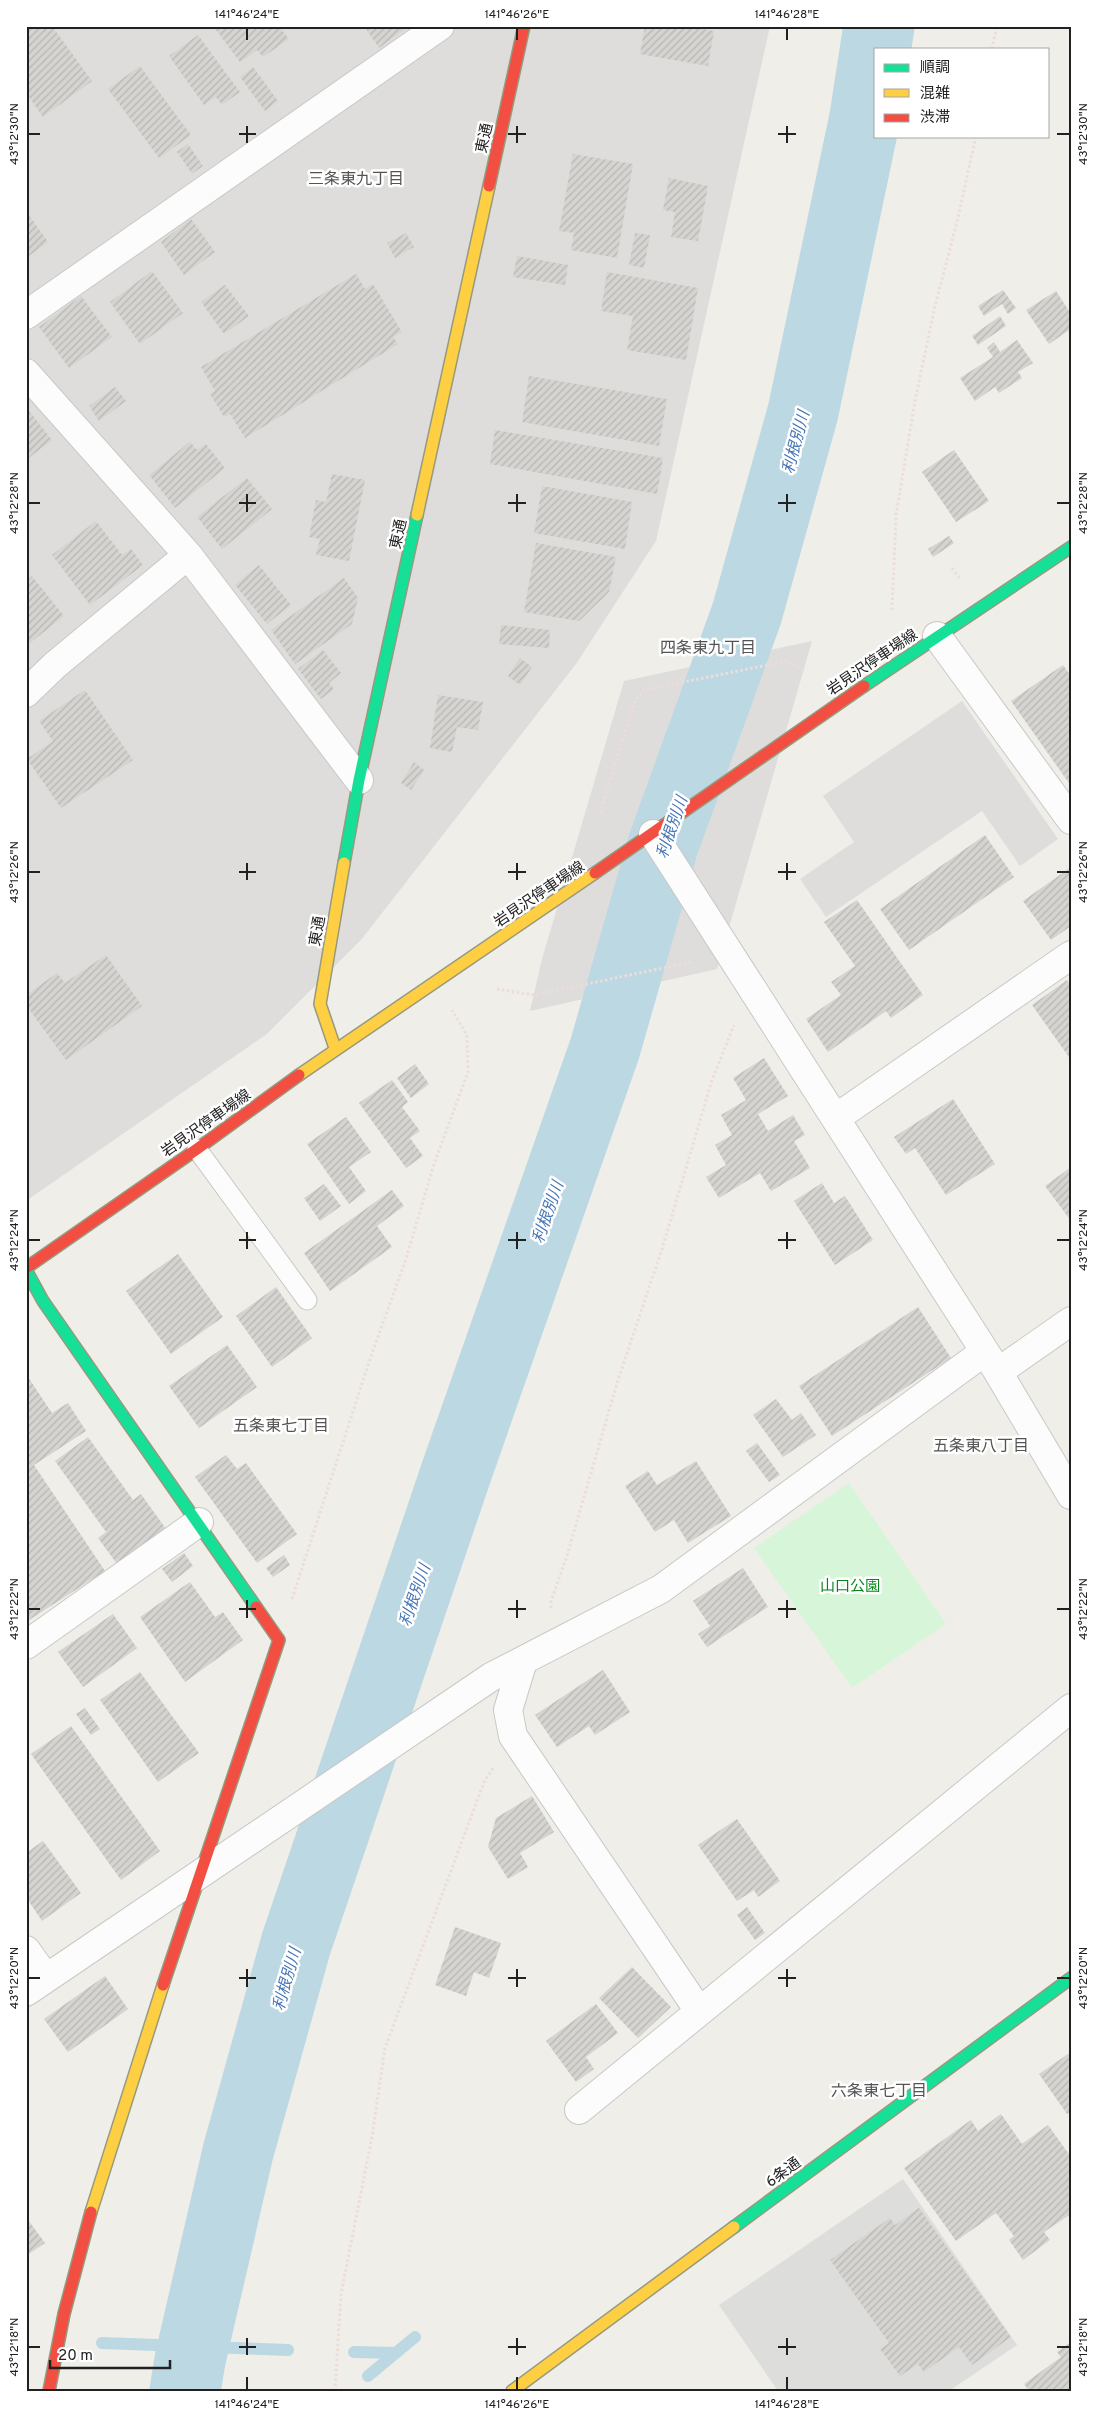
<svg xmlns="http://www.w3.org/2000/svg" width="1097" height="2417" font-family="Overpass,'Noto Sans JP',sans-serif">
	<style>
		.residential { fill: #dedddb }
		.religious { fill: #dddddb }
		.park { fill: #d7f6d9 }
		.pier { fill: #dedddc }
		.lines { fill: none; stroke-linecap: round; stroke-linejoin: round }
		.stream { stroke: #bcd8e3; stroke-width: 12 }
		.river { stroke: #bcd8e3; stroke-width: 71 }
		.building { fill: url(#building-hatch) }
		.lane-casing { stroke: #c8c8c5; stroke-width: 21 }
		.street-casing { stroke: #c8c8c5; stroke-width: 30 }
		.fast-casing { stroke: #969a7f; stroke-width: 14 }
		.slow-casing { stroke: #969a7f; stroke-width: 14 }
		.jam-casing { stroke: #969a7f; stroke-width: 14 }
		.path { stroke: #ecddd9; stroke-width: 3; stroke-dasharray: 2.5 2.5; stroke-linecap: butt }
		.lane { stroke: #fdfcfc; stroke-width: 19 }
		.street { stroke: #fdfcfc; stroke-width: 28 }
		.fast { stroke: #16e098; stroke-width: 11 }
		.slow { stroke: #ffcf43; stroke-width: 11 }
		.jam { stroke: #f24e42; stroke-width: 11 }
		.ticks { fill: none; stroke: #212121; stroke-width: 2 }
		.labels { text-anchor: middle; stroke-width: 5; stroke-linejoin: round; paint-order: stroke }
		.street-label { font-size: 15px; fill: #212121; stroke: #fff }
		.park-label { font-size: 15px; fill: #06871b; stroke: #fff }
		.neighbourhood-label { font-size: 16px; fill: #545454; stroke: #fff }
		.water-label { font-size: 16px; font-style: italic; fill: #4776b6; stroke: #fff }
		.neatline { fill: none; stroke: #212121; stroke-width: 2 }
		.ticks-label { font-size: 12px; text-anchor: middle; fill: #212121 }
	</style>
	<defs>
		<pattern id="building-hatch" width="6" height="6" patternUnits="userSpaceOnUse" patternTransform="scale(1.25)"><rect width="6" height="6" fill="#d6d4d0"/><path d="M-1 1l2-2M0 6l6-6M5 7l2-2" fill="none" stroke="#b7b6b2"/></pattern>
	</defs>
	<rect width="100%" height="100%" fill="#efeee9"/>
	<path class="residential" d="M26,26h744l-114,515 -80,123 -215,276 -94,94 -241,167z
		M962,701l96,138 -38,27 -38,-55 -156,106 -26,-38 54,-37 -31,-46z"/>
	<path class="religious" d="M903,2179l114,166 -68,46h-171l-59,-86z"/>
	<path class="park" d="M849,1483l97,141 -94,64 -98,-140z"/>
	<path class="pier" d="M812,641l-95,328 -187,42 12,-52 82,-278z"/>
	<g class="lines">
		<path class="stream" d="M102,2343l186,7
			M354,2352l42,1
			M368,2376l47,-39"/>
		<path class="river" d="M185,2391l5,-31 48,-208 58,-208 161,-474 148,-422 58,-203 84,-232 56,-201 62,-295 14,-91"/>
	</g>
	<path class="building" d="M26,26h26l40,55 -49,36 -17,-24z
		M213,26h66l10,13 -26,18 -6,-7 -17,12z
		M364,26h45l-30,22z
		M645,26h40l29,5 -6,35 -68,-12z
		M198,35l42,57 -18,13 -6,-8 -12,8 -35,-49z
		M140,66l51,69 -32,23 -51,-69z
		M253,67l25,34 -13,10 -25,-34z
		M188,144l15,22 -11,8 -15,-22z
		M573,154l60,10 -16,94 -46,-8 3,-17 -15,-2z
		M669,178l39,8 -10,55 -27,-4 4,-25 -12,-2z
		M26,211l22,31 -22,16z
		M191,219l24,33 -31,23 -23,-33z
		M406,233l8,14 -19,11 -8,-15z
		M635,233l15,2 -6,33 -15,-3z
		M517,256l51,9 -3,20 -52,-8z
		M152,271l31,42 -43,31 -30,-42z
		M607,272l91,16 -12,72 -59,-10 6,-34 -32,-5z
		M356,274l9,15 8,-5 29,48 -9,5 5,7 -153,94 -15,-24 -6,3 -14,-23 5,-3 -14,-24z
		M225,285l24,31 -25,18 -23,-32z
		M1003,290l13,18 -8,6 -6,-10 -18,12 -6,-10z
		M1056,291l15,23v15l-22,15 -23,-34z
		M81,296l31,41 -43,31 -30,-41z
		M1000,316l6,10 -28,19 -6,-9z
		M1017,340l16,23 -15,9 4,6 -23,15 -4,-6 -20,14 -15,-23 33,-21 -6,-9 7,-6 6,10z
		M529,376l138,23 -8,47 -137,-24z
		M115,387l11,14 -27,20 -10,-15z
		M26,407l26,33 -26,20z
		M495,430l168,28 -6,36 -167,-30z
		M190,442l7,8 9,-6 19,24 -50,40 -26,-33z
		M954,450l35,51 -33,21 -34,-50z
		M332,474l33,6 -16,81 -33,-6 4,-16 -11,-2 7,-37 10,2z
		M247,478l25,31 -50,40 -25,-32z
		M542,486l90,16 -7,47 -91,-16z
		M96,521l26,34 9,-6 12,16 -53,40 -38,-50z
		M949,536l5,7 -21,14 -5,-8z
		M536,543l80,14 -7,35 -30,29 -55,-9z
		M259,565l32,40 -24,19 -32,-39z
		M32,576l32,40 -38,30v-65z
		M344,578l14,20 -6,26 -57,40 -24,-34z
		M501,625l49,5 -1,18 -50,-4z
		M323,650l18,23 -12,10 5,6 -13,10 -23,-30z
		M520,658l12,9 -12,18 -12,-9z
		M1063,665l8,11v110l-60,-85z
		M85,690l48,70 -72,48 -34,-49 26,-18 -14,-20z
		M438,695l45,7 -5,28 -21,-3 -5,25 -22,-4z
		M414,762l10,8 -13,20 -10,-7z
		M985,835l29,42 -105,73 -29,-41z
		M1071,867v59l-20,14 -28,-39z
		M857,900l66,95 -32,23 -5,-7 -58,41 -22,-33 35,-24 -10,-13 24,-16 -31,-44z
		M106,955l36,51 -76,54 -40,-55v-10l31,-22 8,10z
		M1067,980l4,6v74l-39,-55z
		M764,1058l24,38 -30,18 10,17 25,-16 12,20 -11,6 16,27 -39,23 -11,-18 -41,25 -13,-21 20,-12 -11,-20 17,-10 -11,-20 25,-15 -13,-22z
		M415,1064l14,20 -18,14 -14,-20z
		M392,1080l16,22 -6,5 18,24 -10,7 13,18 -17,12 -47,-65z
		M953,1099l42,65 -49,31 -31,-47 -9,6 -12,-17z
		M346,1117l25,35 -22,15 17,24 -17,13 -42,-60z
		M1071,1167v54l-26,-35z
		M822,1183l12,20 11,-7 28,44 -38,25 -41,-64z
		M324,1184l17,22 -21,15 -16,-23z
		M392,1190l12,16 -27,20 15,21 -62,44 -26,-38z
		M178,1254l45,63 -52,37 -45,-63z
		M276,1287l36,51 -40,29 -36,-51z
		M918,1307l33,51 -119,78 -33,-50z
		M227,1345l30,42 -58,41 -30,-42z
		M26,1374l26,39 16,-10 18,28 -52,34 71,106 -79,51z
		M776,1399l16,21 9,-7 15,22 -33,22 -30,-42z
		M88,1437l45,63 8,-6 25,35 -49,35 -19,-26 8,-6 -51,-71z
		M757,1443l23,32 -11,7 -23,-31z
		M226,1455l11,14 9,-6 51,71 -40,29 -62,-86z
		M696,1461l35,55 -43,27 -14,-23 -19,12 -30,-46 23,-15 9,14z
		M184,1553l9,13 -21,16 -10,-13z
		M284,1555l6,10 -17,12 -7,-9z
		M743,1568l25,39 -61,40 -9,-13 12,-8 -17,-25z
		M190,1582l25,35 8,-5 20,28 -58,42 -45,-65z
		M113,1614l24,34 -54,39 -25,-35z
		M603,1670l27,42 -35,23 -6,-9 -32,21 -22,-32z
		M140,1672l59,81 -41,29 -58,-82z
		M85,1708l15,21 -9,6 -15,-21z
		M71,1726l89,125 -39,29 -90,-126z
		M532,1796l22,36 -34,21 8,14 -20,12 -20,-32 8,-29z
		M737,1819l43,62 -22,16 -4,-7 -17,11 -39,-56z
		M43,1841l38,52 -39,28 -16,-24v-44z
		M747,1907l18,26 -10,7 -18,-25z
		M455,1927l46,16 -12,35 -15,-6 -8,24 -31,-11z
		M632,1967l39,40 -33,31 -39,-40z
		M105,1976l23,33 -60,43 -24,-33z
		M596,2004l22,29 -32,24 8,12 -18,13 -30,-41z
		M1071,2052v59l-4,3 -28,-40z
		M1001,2114l21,30 26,-19 23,32v57l-27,18 6,8 -27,20 -14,-20 5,-4 -18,-23 -40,28 -52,-73 67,-48 7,11z
		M919,2208l92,129 -39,28 -13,-18 -35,25 -6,-8 -18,12 -20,-27 9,-6 -59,-83 60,-42 5,7z
		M26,2217l19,26 -19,13z
		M1071,2342v49h-42l-5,-7 37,-27 -4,-5z"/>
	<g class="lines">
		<defs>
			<path id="lane" d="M197,1149l110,151"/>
			<path id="street" d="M26,315l414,-289
				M26,373l162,182 171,225
				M937,636l134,184
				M26,693l29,-28 133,-110
				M653,834l345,538 73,123
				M836,1118l235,-163
				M998,1372l73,-51
				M26,1645l173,-123
				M523,1661l-15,49 5,26 186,275
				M26,1950l20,28
				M26,1992l465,-315 170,-88 323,-237
				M579,2110l492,-402"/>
			<path id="fast" d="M864,686l207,-139
				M344,863l15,-83 58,-265
				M26,1270l17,31 213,306
				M734,2227l337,-249"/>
			<path id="slow" d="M417,515l72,-329
				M335,1048l-15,-44 24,-141
				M299,1075l296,-202
				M91,2212l72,-227
				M512,2391l222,-164"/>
			<path id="jam" d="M489,186l35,-160
				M595,873l269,-187
				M26,1268l171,-119 102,-74
				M163,1985l116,-345 -23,-33
				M49,2391l15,-77 27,-102"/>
		</defs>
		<use href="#lane" class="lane-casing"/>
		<use href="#street" class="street-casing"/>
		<use href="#fast" class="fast-casing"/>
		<use href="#slow" class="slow-casing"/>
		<use href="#jam" class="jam-casing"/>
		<path class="path" d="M992,49l5,-23
			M952,568l9,12
			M892,610l4,-95 19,-114 19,-91 23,-88 19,-86
			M600,813l35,-113 9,-10 143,-29 17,10
			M497,989l37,6 158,-33
			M292,1599l78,-240 36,-100 28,-95 34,-92 -1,-37 -15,-25
			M551,1608v-7l15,-42 52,-179 44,-131 50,-169 22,-55
			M335,2391l6,-97 31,-157 13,-89 99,-266 9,-14"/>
		<use href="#lane" class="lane"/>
		<use href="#street" class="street"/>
		<use href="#fast" class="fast"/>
		<use href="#slow" class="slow"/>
		<use href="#jam" class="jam"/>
	</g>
	<path class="ticks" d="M247,28v12M517,28v12M787,28v12M247,126v17M517,126v17M787,126v17M28,134h12M239,134h17M508,134h18M778,134h18M1057,134h13M247,494v18M517,494v18M787,494v18M28,503h12M239,503h17M508,503h18M778,503h18M1057,503h13M247,863v17M517,863v17M787,863v17M28,872h12M239,872h17M508,872h18M778,872h18M1057,872h13M247,1232v17M517,1232v17M787,1232v17M28,1240h12M239,1240h17M508,1240h18M778,1240h18M1057,1240h13M247,1600v18M517,1600v18M787,1600v18M28,1609h12M239,1609h17M508,1609h18M778,1609h18M1057,1609h13M247,1969v18M517,1969v18M787,1969v18M28,1978h12M239,1978h17M508,1978h18M778,1978h18M1057,1978h13M247,2338v17M517,2338v17M787,2338v17M28,2347h12M239,2347h17M508,2347h18M778,2347h18M1057,2347h13M247,2377v13M517,2377v13M787,2377v13"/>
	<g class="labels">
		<g class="street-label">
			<text transform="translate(484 138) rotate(-78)" y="5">東通</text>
			<text transform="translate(398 534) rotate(-78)" y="5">東通</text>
			<text transform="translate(872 662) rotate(-34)" y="5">岩見沢停車場線</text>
			<text transform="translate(539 894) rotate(-34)" y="5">岩見沢停車場線</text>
			<text transform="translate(317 931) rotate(-80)" y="5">東通</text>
			<text transform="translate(206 1123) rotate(-35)" y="5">岩見沢停車場線</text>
			<text transform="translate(783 2172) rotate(-36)" y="5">6条通</text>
		</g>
		<g class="park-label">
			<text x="850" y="1591">山口公園</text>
		</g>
		<g class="neighbourhood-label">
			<text x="356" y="184">三条東九丁目</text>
			<text x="708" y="653">四条東九丁目</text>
			<text x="281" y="1431">五条東七丁目</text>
			<text x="981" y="1451">五条東八丁目</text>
			<text x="879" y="2096">六条東七丁目</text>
		</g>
		<g class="water-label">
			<text transform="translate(795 442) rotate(-75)" y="6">利根別川</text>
			<text transform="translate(671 827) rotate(-71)" y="6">利根別川</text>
			<text transform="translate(547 1212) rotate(-71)" y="6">利根別川</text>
			<text transform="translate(414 1595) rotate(-71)" y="6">利根別川</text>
			<text transform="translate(286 1979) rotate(-74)" y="6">利根別川</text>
		</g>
	</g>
	<rect width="1097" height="2417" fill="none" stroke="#ffffff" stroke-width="55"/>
	<rect x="874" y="48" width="175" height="90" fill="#ffffff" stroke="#a6a6a6"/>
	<rect x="884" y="64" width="25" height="8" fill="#16e098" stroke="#a6a6a6"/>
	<text x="920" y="72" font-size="15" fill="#212121">順調</text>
	<rect x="884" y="89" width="25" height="8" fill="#ffcf43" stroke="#a6a6a6"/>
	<text x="920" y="98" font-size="15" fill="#212121">混雑</text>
	<rect x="884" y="114" width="25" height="8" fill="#f24e42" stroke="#a6a6a6"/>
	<text x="920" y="122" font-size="15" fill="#212121">渋滞</text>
	<path d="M50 2360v8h120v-8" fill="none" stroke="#212121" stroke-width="2.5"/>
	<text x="58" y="2360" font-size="15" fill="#212121" stroke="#ffffff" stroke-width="4" paint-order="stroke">20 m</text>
	<rect x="28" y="28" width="1042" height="2362" class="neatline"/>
	<g class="ticks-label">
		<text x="247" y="18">141°46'24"E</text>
		<text x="517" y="18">141°46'26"E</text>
		<text x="787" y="18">141°46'28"E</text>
		<text transform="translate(14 134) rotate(-90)" y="4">43°12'30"N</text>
		<text transform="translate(1083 134) rotate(-90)" y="4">43°12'30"N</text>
		<text transform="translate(14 503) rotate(-90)" y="4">43°12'28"N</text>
		<text transform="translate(1083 503) rotate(-90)" y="4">43°12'28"N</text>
		<text transform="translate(14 872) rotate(-90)" y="4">43°12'26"N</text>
		<text transform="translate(1083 872) rotate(-90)" y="4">43°12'26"N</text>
		<text transform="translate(14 1240) rotate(-90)" y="4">43°12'24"N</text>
		<text transform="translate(1083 1240) rotate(-90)" y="4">43°12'24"N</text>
		<text transform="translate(14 1609) rotate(-90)" y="4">43°12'22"N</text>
		<text transform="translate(1083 1609) rotate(-90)" y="4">43°12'22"N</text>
		<text transform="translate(14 1978) rotate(-90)" y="4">43°12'20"N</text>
		<text transform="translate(1083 1978) rotate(-90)" y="4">43°12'20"N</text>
		<text transform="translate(14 2347) rotate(-90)" y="4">43°12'18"N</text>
		<text transform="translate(1083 2347) rotate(-90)" y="4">43°12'18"N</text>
		<text x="247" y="2408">141°46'24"E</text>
		<text x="517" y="2408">141°46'26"E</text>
		<text x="787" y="2408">141°46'28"E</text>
	</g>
</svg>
